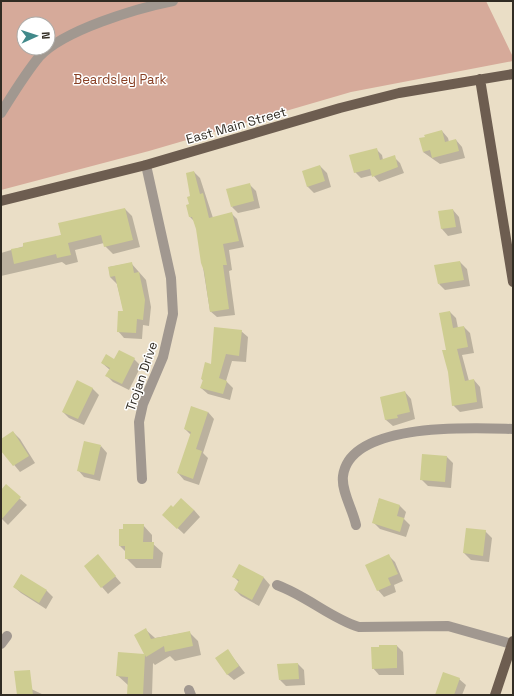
<svg xmlns="http://www.w3.org/2000/svg" width="514" height="696" font-family="'Space Grotesk',sans-serif">
	<style>
		.green { fill: #d6aa9a; fill-rule: evenodd }
		.shadow { fill: #0003 }
		.building { fill: #cecd91 }
		.lines { fill: none; stroke-linecap: round; stroke-linejoin: round }
		.minor { stroke: #a19890; stroke-width: 10 }
		.major { stroke: #6d5d50; stroke-width: 10 }
		.labels { text-anchor: middle; stroke-width: 3; stroke-linejoin: round; paint-order: stroke }
		.park-label { font-size: 13px; fill: #883f23; stroke: #fff }
		.street-label { font-size: 13px; fill: #312c23; stroke: #fff }
	</style>
	<rect width="100%" height="100%" fill="#eadec6"/>
	<path class="green" d="M1,1h485l27,56v4l-162,31 -202,59 -148,39zM24,24h24v24h-24z"/>
	<path class="shadow" d="M442,131l6,7 1,4 7,-2 6,7 3,11 -25,6 -17,-12z
		M376,149l6,6 1,5 11,-3 6,6 4,10 -25,9 -6,-7 -12,3 -6,-6z
		M320,166l7,7 4,14 -17,6 -7,-7z
		M194,172l6,6 13,40 18,-5 6,6 7,28 -15,3 3,20 -3,1 6,44 -18,2 -7,-6 -13,-82 -3,-8 -4,-4z
		M249,184l7,7 4,17 -22,5 -6,-6z
		M125,209l7,7 8,31 -27,7 -8,-8 -1,-3 -29,7 3,12 -12,3 -4,-3 -61,14v-23l61,-18z
		M453,210l6,7 3,16 -14,3 -6,-7 -3,-17z
		M460,262l7,7 3,17 -25,4 -6,-6z
		M131,263l15,17 5,27 -2,19 -6,-1 -1,14 -18,-1 -6,-7 6,-19 -7,-28 -7,-7 -1,-10z
		M450,312l6,6 2,10 6,-1 6,6 4,20 -12,2 7,26 5,-1 6,7 3,21 -23,4 -7,-7 -6,-54z
		M241,331l7,6 -2,25 -14,-1 -6,20 7,7 -3,12 -22,-6 -7,-6 2,-7 -1,-2z
		M119,351l15,8 7,7 -12,24 -16,-8 -6,-6 3,-6 -8,-7 13,-3z
		M92,388l7,7 -15,30 -15,-7 -6,-6z
		M405,392l6,7 4,20 -22,7 -7,-6 -5,-22z
		M208,412l6,7 -11,34 5,5 -9,27 -15,-5 -6,-7 13,-38 -6,-6z
		M13,432l7,7 15,24 -15,9 -19,-23v-9z
		M101,446l6,7 -7,28 -16,-4 -6,-7z
		M447,457l6,6 -2,25 -23,-2 -7,-7z
		M6,486l21,19 -19,20 -7,-7v-27z
		M379,499l21,7 6,6 -2,7 6,6 -4,12 -26,-8 -7,-7z
		M173,508l21,2 6,7 -16,17 -14,-13z
		M143,525l9,10v8l11,10 -2,15h-25l-10,-10v-6l-6,-6z
		M485,531l7,7 -3,24 -18,-2 -7,-7z
		M98,556l23,27 -13,11 -6,-7z
		M389,556l6,6 8,19 -9,4 2,7 -12,5 -6,-7z
		M240,566l24,12 6,7 -11,21 -18,-10 -6,-6 4,-8 -5,-5z
		M21,575l26,16 6,6 -7,12 -25,-16 -7,-6z
		M146,630l9,8 34,-6 9,9 3,14 -26,6 -5,-5 -15,9 -2,-2 -1,32h-24v-10l-10,-9 1,-23 27,2z
		M397,646l6,6 1,23h-25l-6,-7z
		M228,651l17,22 -11,7 -7,-6z
		M298,664l6,6 1,15 -19,1 -6,-6z
		M459,679l7,6 -4,10h-26z
		M29,688l15,7h1h-26z"/>
	<path class="building" d="M442,130l3,12 11,-3 3,12 -27,7 -2,-8 -7,2 -4,-14 6,-1 -1,-2z
		M377,148l3,12 15,-5 3,12 -26,10 -2,-8 -16,4 -5,-18z
		M320,165l5,16 -18,6 -5,-16z
		M194,171l6,23 3,-1 6,25 23,-6 7,29 -16,3 4,21h-4l6,44 -19,3 -6,-41 -3,-8 -5,-34 -4,-12h-3l-3,-12 3,-1 -2,-7 3,-1 -4,-23z
		M250,183l4,18 -23,6 -5,-18z
		M125,208l8,32 -29,7 -3,-12 -33,8 3,12 -14,3 -1,-4 -42,10 -3,-15 12,-2v-4l38,-8 -3,-12z
		M453,209l3,18 -15,2 -3,-18z
		M460,261l4,19 -26,4 -4,-19z
		M132,262l2,11 5,-1 6,28 -2,20 -6,-1 -1,14 -19,-1 1,-21h5l-8,-35 -5,1 -2,-10z
		M450,311l3,17 11,-2 4,21 -11,2 8,32 9,-2 3,23 -25,4 -4,-34 -6,-22h4l-7,-37z
		M214,327l28,3 -3,26 -13,-2 -7,24 8,3 -4,13 -23,-6 3,-8 -2,-1 4,-17 6,2z
		M119,350l16,8 -13,26 -17,-8 5,-8 -9,-5 5,-9 8,5z
		M77,380l16,8 -15,31 -16,-7z
		M405,391l5,21 -13,3 1,3 -13,2 -5,-23z
		M191,406l17,6 -12,37 6,2 -9,28 -16,-6 14,-41 -7,-3z
		M13,431l16,25 -16,10 -12,-15v-12z
		M84,441l17,4 -7,30 -17,-4z
		M422,454l25,2 -2,26 -25,-2z
		M6,484l15,13 -20,23v-30z
		M181,498l13,12 -17,19 -15,-14 9,-10 2,2z
		M379,498l21,7 -3,11 7,2 -4,14 -28,-9z
		M123,524h21l-1,18h11l-1,17h-28v-13h-6v-17h4z
		M466,528l20,2 -3,26 -20,-3z
		M98,554l18,22 -15,12 -17,-22z
		M389,554l9,20 -10,4 3,7 -14,6 -12,-26z
		M239,564l25,13 -12,23 -18,-10 5,-10 -7,-3z
		M21,574l26,16 -8,13 -26,-16z
		M146,628l5,11 39,-8 3,15 -28,6 -1,-6 -18,11 -1,-2 -2,40h-16l1,-18 -12,-1 2,-24 26,2 -10,-19z
		M379,645h18v23l-25,1 -1,-22h8z
		M228,649l11,17 -12,9 -12,-17z
		M298,663l1,16 -20,1 -2,-16z
		M30,670l3,25h-16l-3,-24z
		M443,672l17,6 -6,17h-19z"/>
	<g class="lines">
		<path class="minor" d="M1,113c12,-19 24,-39 38,-56 24,-27 99,-49 134,-56
			M142,479l-3,-57 4,-18 20,-47 10,-43 -2,-36 -25,-113
			M356,525c-3,-15 -15,-34 -13,-49 7,-55 131,-48 170,-47
			M277,585c30,11 55,34 82,42l89,-1 64,18
			M1,644l6,-8
			M189,690l2,5"/>
		<path class="major" d="M480,79l33,203
			M1,201l145,-36 194,-57 59,-15 114,-19
			M495,695l18,-54"/>
	</g>
	<g class="labels">
		<g class="park-label">
			<text x="120" y="84">Beardsley Park</text>
		</g>
		<g class="street-label">
			<text transform="translate(236 125) rotate(-16)" y="5">East Main Street</text>
			<text transform="translate(141 376) rotate(-71)" y="5">Trojan Drive</text>
		</g>
	</g>
	<rect width="514" height="696" fill="none" stroke="#312c23" stroke-width="4"/>
	<g transform="translate(36 36) rotate(87)"><circle r="19" fill="#ffffff" stroke="#adaba7"/>
	<path d="M0-3L7 15L0 10L-7 15Z" fill="#41898a"/>
	<text y="-6" font-size="11" font-weight="bold" text-anchor="middle" fill="#312c23">N</text>
	</g>
</svg>
